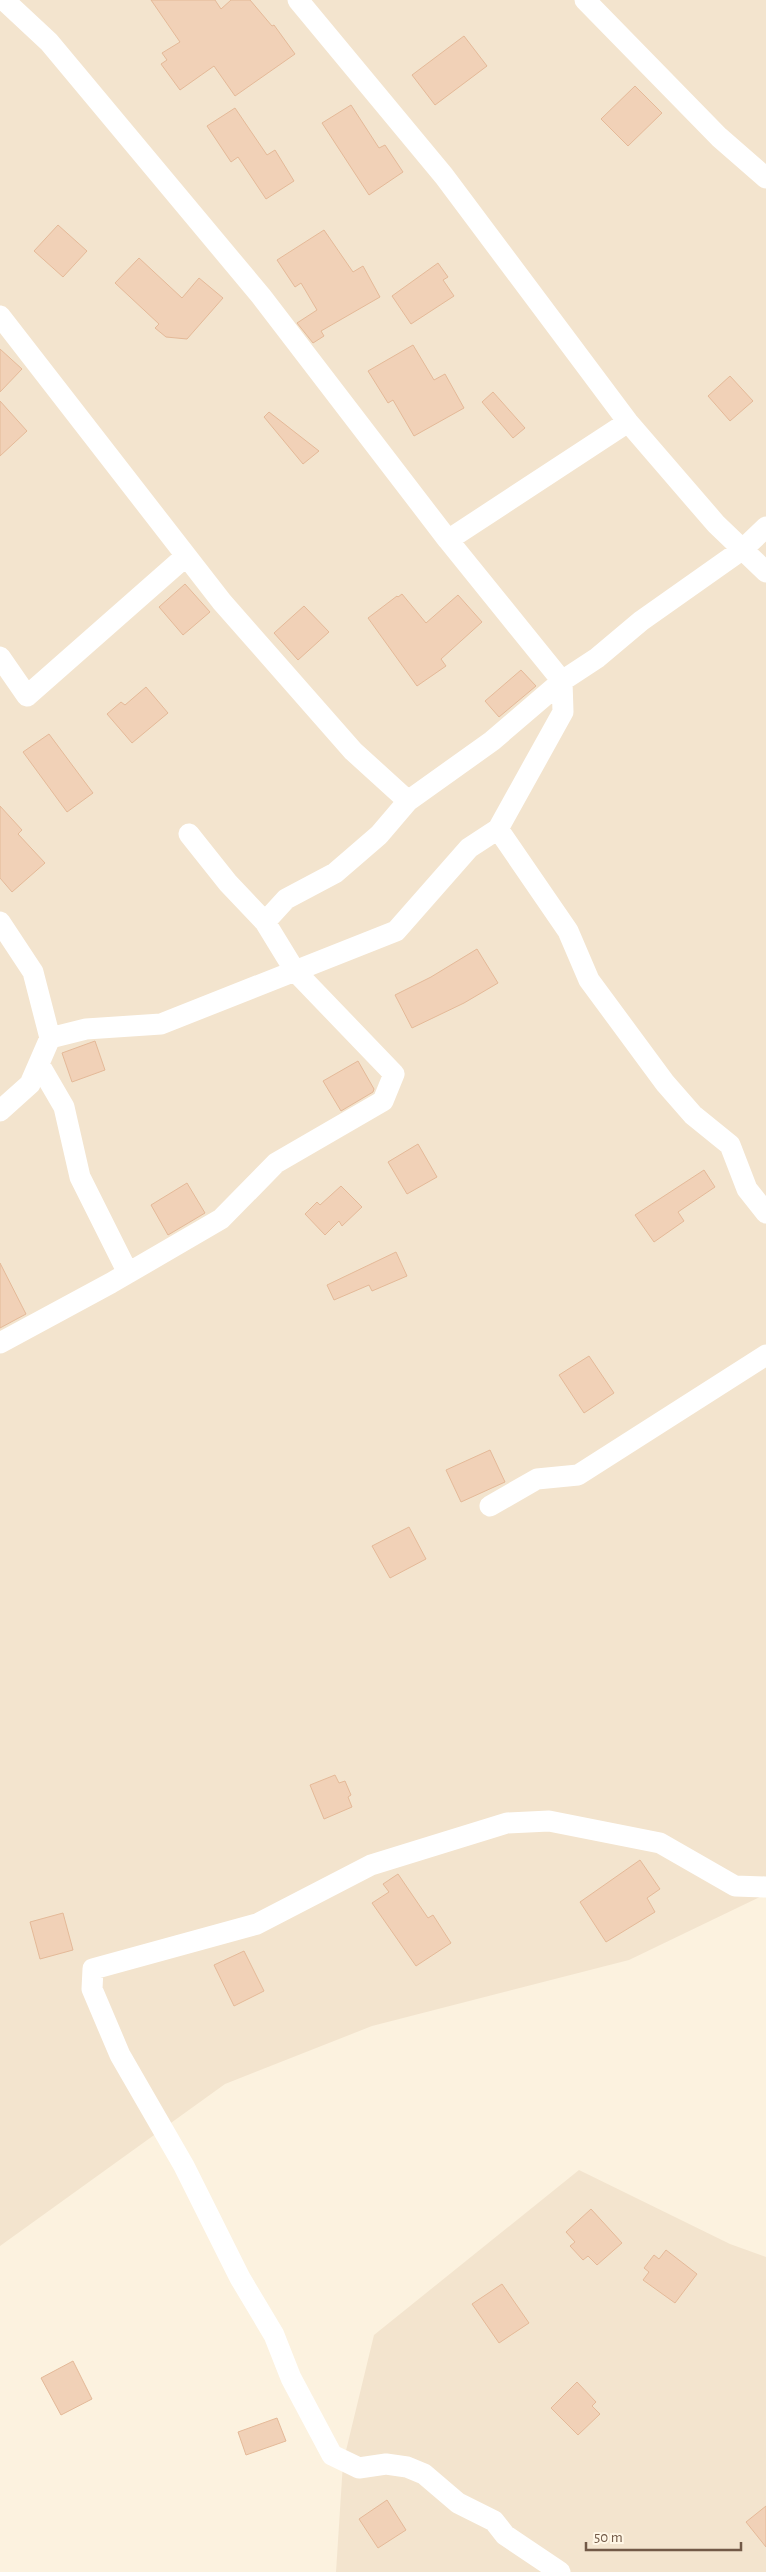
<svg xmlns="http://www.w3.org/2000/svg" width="766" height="2572" font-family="'Alegreya Sans',sans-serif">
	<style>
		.residential { fill: #f3e4ce }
		.building { fill: #f1d1b7; stroke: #e4b998 }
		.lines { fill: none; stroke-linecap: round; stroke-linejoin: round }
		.minor { stroke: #fff; stroke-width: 21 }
	</style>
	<rect width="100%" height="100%" fill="#fcf2df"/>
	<path class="residential" d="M0,0h766v1894l-137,66 -257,66 -147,58 -225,162z
		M579,2170l151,74 36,13v315h-430l7,-109 31,-128z"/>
	<path class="building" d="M151,0h64l6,9 10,-9h19l22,26 2,-1 21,29 -60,42 -21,-30 -34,24 -19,-26 6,-4 -5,-7 18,-11z
		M464,36l23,30 -52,39 -23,-30z
		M635,86l27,27 -34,33 -27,-27z
		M351,105l28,43 6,-3 18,27 -34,23 -47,-72z
		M235,108l32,47 8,-5 19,31 -28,18 -28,-42 -7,5 -24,-36z
		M58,225l29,26 -24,26 -29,-26z
		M324,230l29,42 10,-6 17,31 -59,34 3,5 -11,7 -16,-20 20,-13 -16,-27 -6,4 -18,-27z
		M139,258l43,40 17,-20 24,20 -36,41 -21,-2 -11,-9 4,-4 -44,-41z
		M438,263l10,14 -5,3 11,16 -43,28 -19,-28z
		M413,345l21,35 11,-6 19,34 -50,28 -21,-36 -5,3 -20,-32z
		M0,349l22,20 -22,23z
		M730,376l23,25 -23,20 -22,-25z
		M493,392l32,36 -12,10 -31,-36z
		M0,401l27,30 -27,25z
		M269,412l50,39 -16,13 -39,-47z
		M185,584l25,28 -27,23 -24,-28z
		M402,594l24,29 32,-28 24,27 -41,37 5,7 -29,20 -49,-68 29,-22 1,1z
		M304,606l25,26 -31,28 -24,-27z
		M521,670l15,16 -37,31 -14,-16z
		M146,687l22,26 -36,30 -25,-29 14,-12 4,3z
		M49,734l44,59 -26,19 -44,-60z
		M0,806l22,24 -4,4 27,29 -33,29 -12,-14z
		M477,949l21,34 -34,20 -52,25 -17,-33 36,-18z
		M95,1041l10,29 -33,12 -10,-29z
		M358,1061l16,28 -1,3 -32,19 -18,-30z
		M418,1144l19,33 -30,17 -19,-32z
		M704,1170l11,17 -37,25 6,9 -30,21 -19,-27z
		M187,1183l18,30 -37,22 -17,-30z
		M341,1186l21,21 -20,19 -3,-5 -14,14 -20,-21 12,-12 3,3z
		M396,1252l11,24 -35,15 -3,-6 -35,15 -7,-15z
		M0,1263l26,51 -26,14z
		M589,1356l25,37 -30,20 -25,-38z
		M490,1450l15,32 -44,20 -15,-32z
		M409,1527l17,32 -36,19 -18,-32z
		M335,1775l4,8 6,-2 6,14 -3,2 4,10 -28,12 -14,-34z
		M640,1860l20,29 -13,9 8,14 -49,30 -26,-40z
		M398,1874l30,44 5,-3 18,28 -35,23 -44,-63 17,-11 -6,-8z
		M63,1913l10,37 -33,9 -10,-37z
		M244,1951l20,40 -30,15 -20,-41z
		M591,2209l31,34 -25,22 -9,-9 -5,4 -13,-14 5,-4 -9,-10z
		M666,2250l31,24 -22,29 -32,-23 6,-8 -5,-4 10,-13 5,4z
		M502,2284l27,39 -30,20 -27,-39z
		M73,2361l19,38 -31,16 -20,-37z
		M577,2382l19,20 -4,4 8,8 -22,21 -27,-27z
		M277,2418l9,23 -40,14 -8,-23z
		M387,2500l19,30 -28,18 -19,-29z
		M766,2506v41l-20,-25z"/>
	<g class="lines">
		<path class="minor" d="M298,0l146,176 184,246 88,102 50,48
			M585,0l134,137 47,41
			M0,316l222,286 131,149 55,50
			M448,540l180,-118
			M0,657l27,39 159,-140
			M498,829l70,102 21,49 76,103 28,32 37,30 17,44 19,24
			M0,922l33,50 17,66
			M265,922l21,-23 49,-26 44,-38 29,-34 84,-60 70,-60 35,-23 44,-37 102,-72 23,-22
			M39,1064l25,43 16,70 48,96
			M0,1111l30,-27 20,-46 36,-9 75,-5 235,-93 73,-83 29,-19 65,-117 -1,-31 -114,-141 -187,-244 -212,-254 -45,-42
			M0,1343l111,-60 110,-64 55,-56 107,-62 11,-27 -99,-103 -30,-49 -37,-39 -39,-49
			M490,1506l47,-27 41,-4 188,-120
			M560,2572l-55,-37 -11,-14 -36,-18 -34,-29 -17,-7 -21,-3 -27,4 -27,-13 -41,-77 -17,-43 -34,-57 -56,-112 -64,-111 -28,-66 1,-20 164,-45 114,-59 136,-42 42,-2 111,22 75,43 31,1"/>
	</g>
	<path d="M586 2542v8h155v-8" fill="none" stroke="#725947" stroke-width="2.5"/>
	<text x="594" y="2542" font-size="15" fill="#725947" stroke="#fff6e5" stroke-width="4" paint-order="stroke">50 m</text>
</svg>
